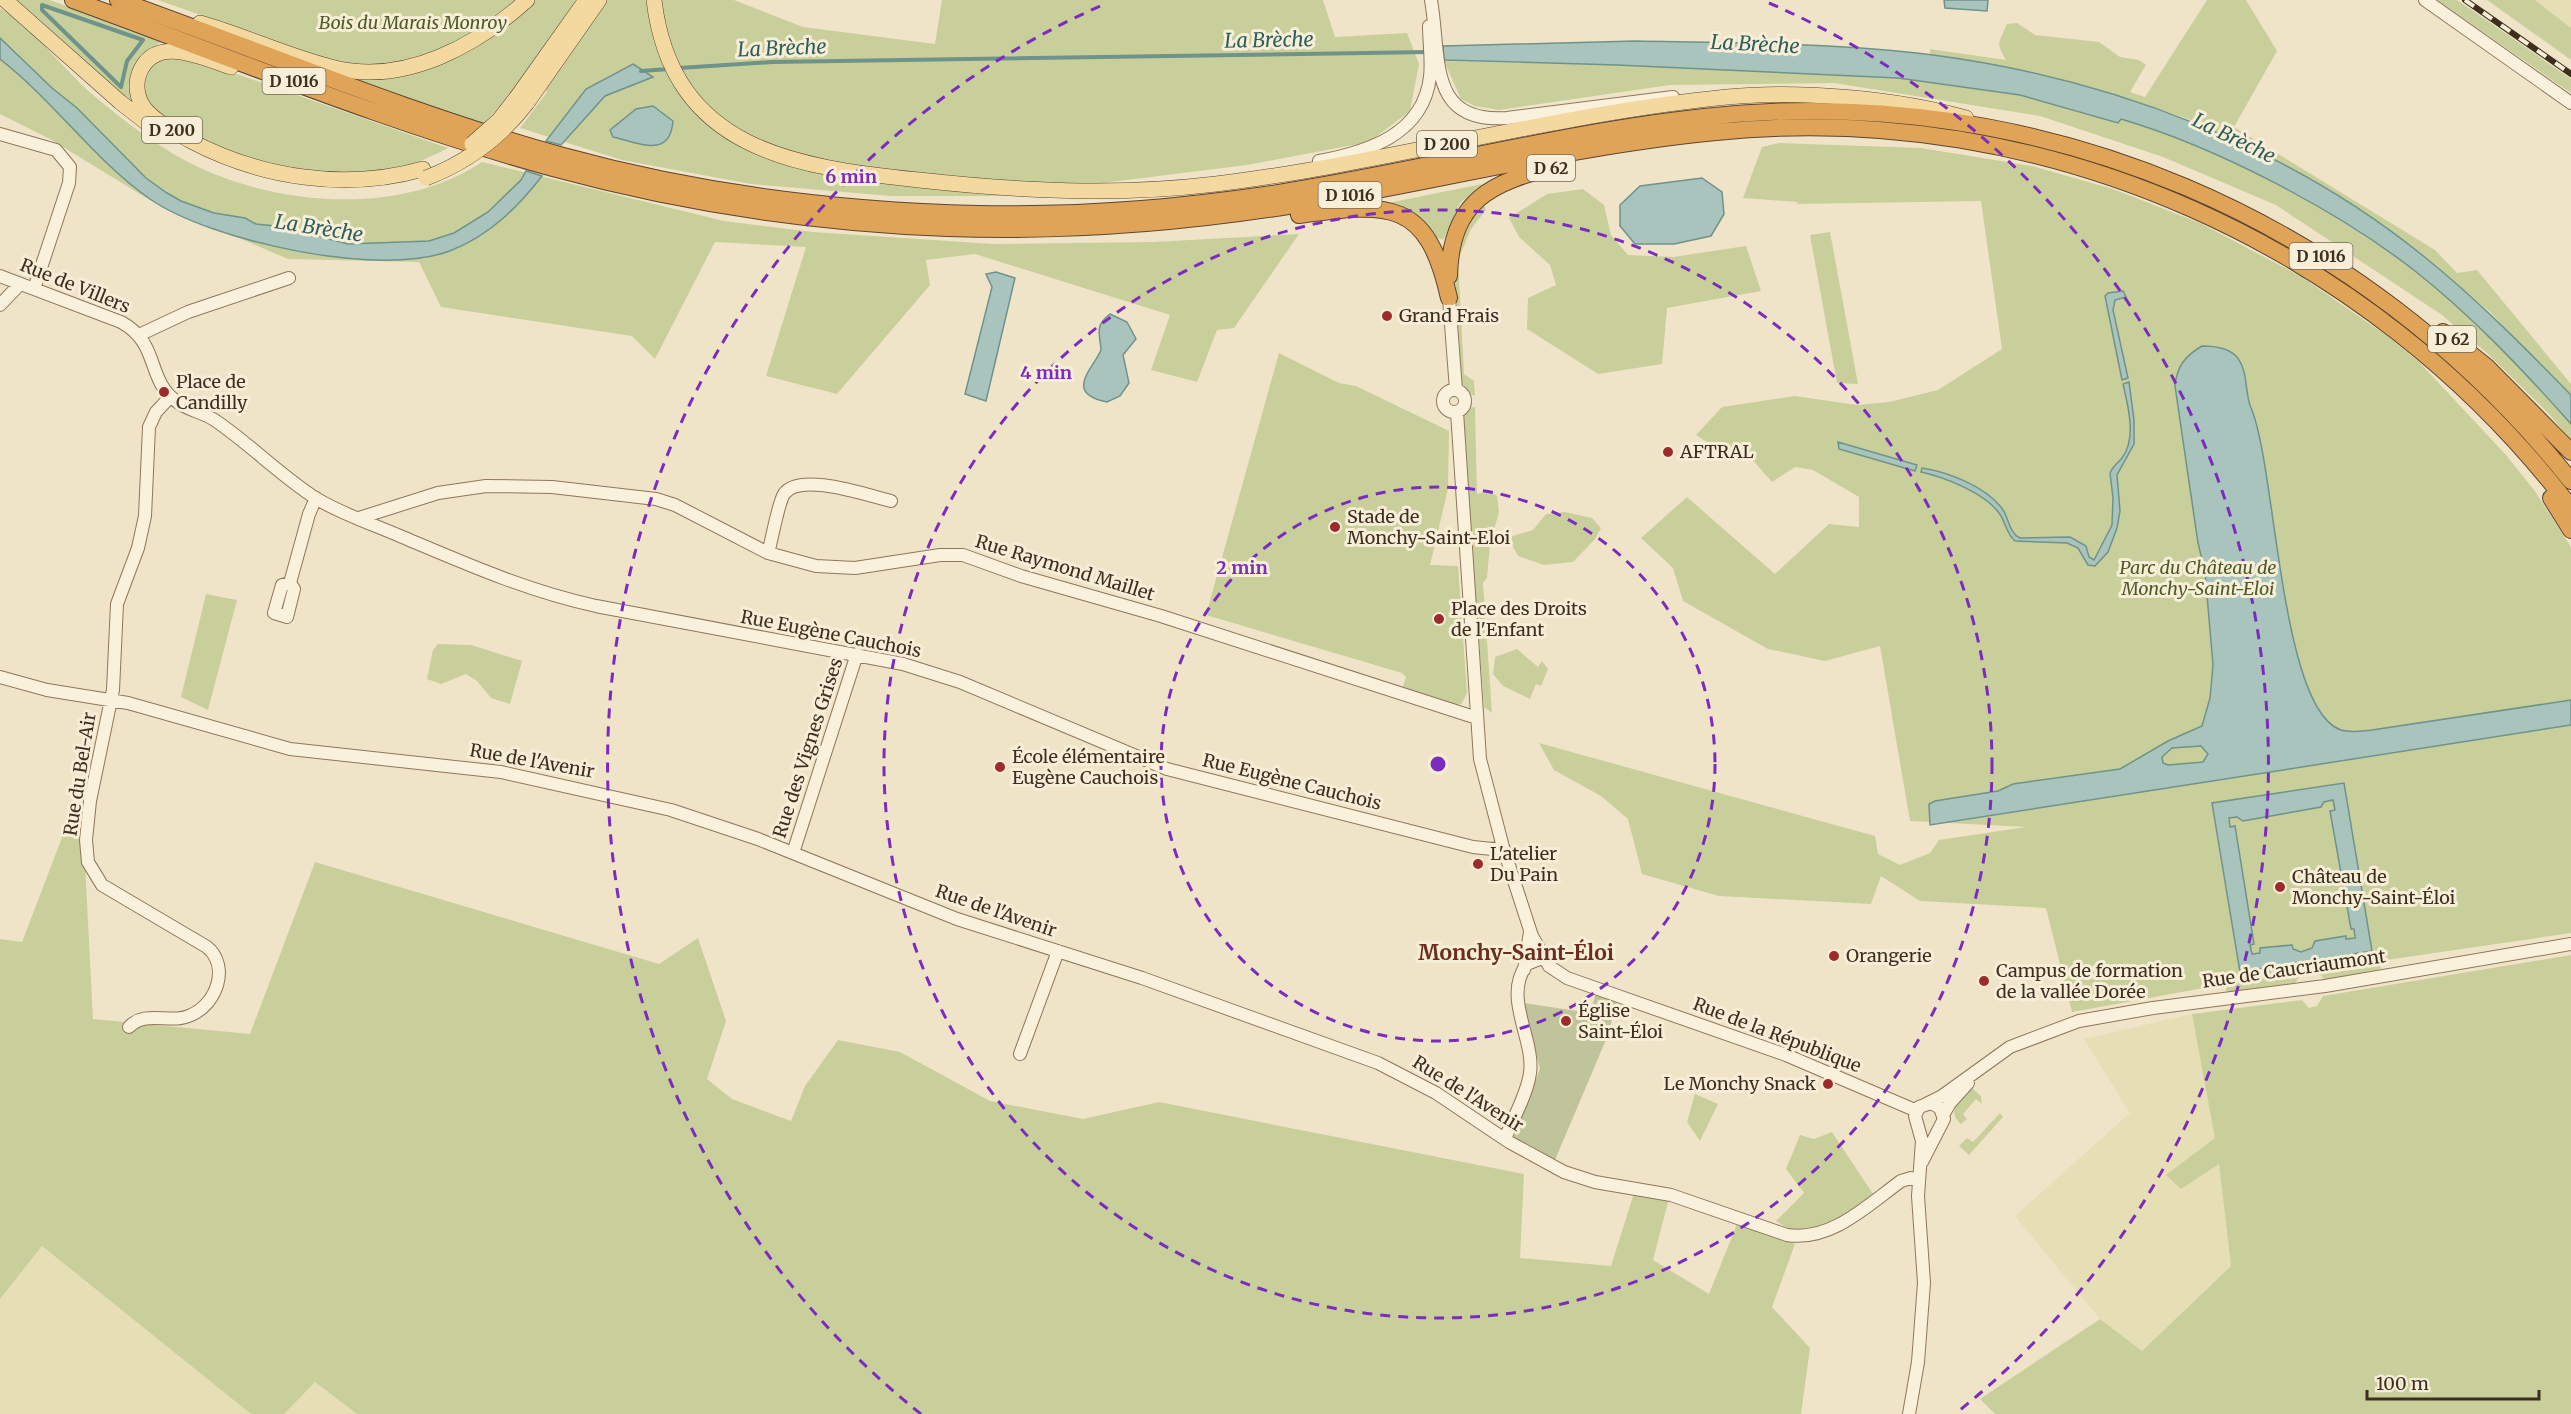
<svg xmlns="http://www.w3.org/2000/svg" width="2571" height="1414" font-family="Merriweather,serif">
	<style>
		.farmland { fill: #e6deb5 }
		.green { fill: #c9cf9b }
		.cemetery { fill: #bfc49a }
		.water { fill: #a9c4bc; stroke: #6f938a; stroke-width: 1.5; fill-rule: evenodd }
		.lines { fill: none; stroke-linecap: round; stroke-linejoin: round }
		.stream { stroke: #6f938a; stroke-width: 4 }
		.minor-casing { stroke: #8d765c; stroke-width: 14 }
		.major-casing { stroke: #5b4430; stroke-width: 16 }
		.highway-casing { stroke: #5b4430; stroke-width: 18 }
		.minor { stroke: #faf1dc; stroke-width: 12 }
		.major { stroke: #f3d9a0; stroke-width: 15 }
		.highway { stroke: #e0a458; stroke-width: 16 }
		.rail-casing { stroke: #3d2e20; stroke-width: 6 }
		.rail { stroke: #f7eed8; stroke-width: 4; stroke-dasharray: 11; stroke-linecap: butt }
		.major-bridge-casing { stroke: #5b4430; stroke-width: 16; stroke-linecap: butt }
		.major-bridge { stroke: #f3d9a0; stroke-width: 15 }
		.ring { fill: none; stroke: #7b2cbf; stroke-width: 3; stroke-dasharray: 10 8 }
		.poi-dot { fill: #9e2a2b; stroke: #f7eed8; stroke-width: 2 }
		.labels { text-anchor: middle; stroke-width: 6; stroke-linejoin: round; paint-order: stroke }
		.shield { fill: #f7eed8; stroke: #756857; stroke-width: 1.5 }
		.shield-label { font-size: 16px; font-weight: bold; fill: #3d2e20 }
		.park-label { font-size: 18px; font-style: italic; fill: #4d5a26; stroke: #f7eed8 }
		.street-label { font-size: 18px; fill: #3d2e20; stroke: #f7eed8 }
		.poi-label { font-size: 18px; fill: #3d2e20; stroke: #f7eed8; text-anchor: start }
		.water-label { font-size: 20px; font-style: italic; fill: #2f5d5a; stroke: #f7eed8 }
		.quarter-label { font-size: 21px; font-weight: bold; fill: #6b2e1e; stroke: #f7eed8 }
		.centre { fill: #7b2cbf; stroke: #f7eed8; stroke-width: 3 }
		.ring-label { font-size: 18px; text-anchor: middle; font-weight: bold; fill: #7b2cbf; stroke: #f7eed8; stroke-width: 6; stroke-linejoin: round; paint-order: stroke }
	</style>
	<rect width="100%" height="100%" fill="#f0e4c8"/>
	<path class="farmland" d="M2535,0h36v28z
		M2192,1014l24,123 15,129 -89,85 -42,-32 -85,-103 115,-103 -46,-74z
		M42,1246l209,168h-251v-115z
		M315,1382l42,32h-73z"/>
	<path class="green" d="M15,0h35l114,41c-31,15 -39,32 -29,64z
		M158,0h361c-13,10 -26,23 -40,32 -42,25 -93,37 -141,32z
		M535,0h41l-46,73 -48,52 -123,-43 2,-4 132,-43z
		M606,0h128l69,27 132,17 7,-44h381l12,37 72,-4 12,31 -9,47 -41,31 -122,23 -249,31h-107l-140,-12 -129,-24 -102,-32 27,-36 -3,-6z
		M2207,0h39l31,51 -43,76 201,123 22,23 20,-3 94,114v11l-81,-83 -65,-55 -96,-67 -66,-36 -69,-33 -61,-21 -203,-45v-6l76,11c-11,-18 -7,-17 1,-36l10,-1 18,12 64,7 21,15 19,3 7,5 -16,27 15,5z
		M2437,0h20l12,8 102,71v14z
		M2487,0h48l36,28v32z
		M0,8c35,22 62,60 93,87 30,25 62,50 97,68 85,43 210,54 292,-1l242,59 89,11 181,12 159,-2 146,-8 -65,94 -17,2 -20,52 -46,-12 19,-55 -195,-61 -49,6 4,25 -93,109 -71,-18 40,-129 -91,-5 -60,117 -23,-23 -191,-29 -22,-45 -131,-3 -140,-60 -98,-60 -50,-25z
		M158,57l36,2 254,89c-32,17 -67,29 -104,27 -21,-1 -43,-4 -64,-7 -27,-5 -114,-40 -131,-62 -13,-17 -2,-35 9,-49z
		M1444,61l173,4 281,13 122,17 98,28 3,-4c95,28 215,91 294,152 57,45 108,99 156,153v16l-23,-27 -60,-59 -46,-39 -166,-110 -113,-48 -123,-41 -206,-33 -164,2 -171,25 -24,-4 -14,-7z
		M1779,143l142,5 111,18 81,23 87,34 102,54 88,61 30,25 86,92 28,35 37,57v386l-191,28 1,8 -57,11 -3,-5h-5l-1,-4 -13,2 -7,10 -69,9v-8l-154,28 -26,-104 -126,-7 -39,-25 -10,28 -152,-8 -77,-22 -14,-55 -27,-23 -47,-26 -15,-27 336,93 3,18 22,11 30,-12 9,-13 87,-13 -116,-6 -30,-175 -55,15 -57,-12 -85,-48 -10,-33 -32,-30 46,-41 88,77 54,-50 30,3v-30l-46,-27 -18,-3 -23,15 -23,-26 -26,-4 -27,-17 26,-28 73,-11 62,9 32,-3 49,-12 64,-41 -21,-148 -185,3 2,-2 -55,-4 19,-51z
		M1482,184l-22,19 -17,37 -7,-3 -19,-21 -29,-13z
		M1583,189l21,16 7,30 17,20 45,2 73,-11 15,45 -94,17 -5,56 -64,10 -71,-45 1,-31 28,-13 -6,-20 -31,-28 -10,-19 38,-24z
		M1484,203l2,7 -15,19 -13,31 6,114 10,7 1,15 -13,-6 -8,-132 17,-42z
		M1830,232l28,152 -21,-1 -27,-148z
		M1279,353l60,30 17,3 93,45 -1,58 -18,76 28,1 9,127 -5,10 -4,2 -55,-18 3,-10 -4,-4 -196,-58z
		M1475,407l2,87 12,-3 8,5 2,16 -9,32 -3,34 -4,5 9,130 -8,-6 -22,-293 6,-6z
		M1565,512l27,6 9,10 -6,11 -22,23 -29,3 -26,-9 -6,-11v-9l21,-6 13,-16z
		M206,594l31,6 -29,110 -27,-13z
		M438,644l33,1 51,16 -12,43 -19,-6 -14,-17 -11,-7 -25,10 -14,-5 6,-29z
		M1517,649l21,18 4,-6 6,8 -7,17 -5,-2 -6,15 -27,-13 -10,-12 2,-17z
		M68,822l12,3 5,38 8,156 157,15 65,-172 344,102 39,-26 28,83 -19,58 25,20 59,22 14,-35 33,-46 62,12 90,49 93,18 76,-17 365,72 -4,84 91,8 23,-73 34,9 -15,58 56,34 28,-70 58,20 -23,63 38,41 -9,66h-1444l-42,-32 -31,32h-33l-209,-168 -42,53v-360l22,3z
		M2571,955v459h-576l-15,-15 120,-80 42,32 89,-85 -12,-102 -38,25 -15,-14 49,-37 -23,-124 110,-14 7,8 8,-2 6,-10z
		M1972,1088l9,8 1,8 -6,-5 -13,15 4,5 -6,5c-16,-14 0,-25 11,-36z
		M1695,1094l23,10 -18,37 -13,-19z
		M2000,1113l3,4 -34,38 -10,-9 8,-8 6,4z
		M1832,1132l43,65 -49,31 -34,3 -16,-10 28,-28 -18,-24 14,-34 14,4z"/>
	<path class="cemetery" d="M1596,993l21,7 -9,35 -53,125 -40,-21 -1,-5 26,-65 -16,-66 66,10z"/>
	<path class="water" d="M1944,0h44l-1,11 -42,-3z
		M0,38l52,50 25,20 69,70 21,15 14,8 33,12 31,5 11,6 29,3 63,17 81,-3 25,-8 34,-21 33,-32 5,-9 16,5c-24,31 -52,59 -90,74 -69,29 -242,-9 -302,-51 -56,-39 -96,-98 -150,-140z
		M1635,41c99,2 200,2 298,14 176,23 355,90 494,204 52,42 98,89 144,136v29c-48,-54 -99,-108 -156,-153 -78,-61 -199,-124 -294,-152l-3,4 -98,-28 -122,-17 -281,-13 -173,-5 -1,-14z
		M633,64l20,13 -48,19 -44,49 -15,-4 40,-52z
		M653,106l20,15c-3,38 -34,22 -60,16l-3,-7 26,-21z
		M1702,178l20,14 2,22 -13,22 -37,8h-39l-15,-18v-21l20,-19z
		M996,272l19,6 -29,123 -21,-7 27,-107 -6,-13z
		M2123,291l3,6 -11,3 -2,10 15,68 -6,2 -17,-84 3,-3z
		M1110,314l17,8 9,17 -13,16 6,28 -9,13 -13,6c-44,-9 -14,-33 -6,-52 -1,-16 -7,-24 9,-36z
		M2202,346c11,0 26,2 34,10 13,15 8,35 15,52 25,57 29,302 90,322 9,3 21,1 31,0l199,-30v25l-641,100 -1,-21 6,-3 63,-10 15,-7 107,-15 48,-28 34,-15 8,-28 3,-33 -8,-93 -7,-29 -23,-157c2,-20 10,-30 27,-40zM2201,746l7,8 -5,8 -35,3 -5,-2 -1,-6 10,-9z
		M2129,382l5,38v24l-17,31 3,36 -3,17 -9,24 -13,14 -7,-1 -10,-17 -11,-5 -52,-2c-9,-7 -9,-19 -16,-28 -14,-20 -55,-36 -78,-41l1,-4c26,4 62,18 79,39 8,9 7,25 19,31l50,-1 16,9 3,11 5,3 18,-35 1,-27 -3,-25c3,-7 8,-10 12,-15 15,-20 6,-52 1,-74z
		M1838,442l79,23 -2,6 -76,-22z
		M2344,783l28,168 -132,21 -28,-169zM2333,800l2,10 -5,1 21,118h3l1,9 -9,1v-3l-31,5 -3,7 -11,4 -8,-3 -1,-4 -32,3v5l-8,1 -2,-9 4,-1 -19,-118 -5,1 -1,-9 8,-1 6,4c28,-5 50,-9 78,-14l3,-5z"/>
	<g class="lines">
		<path class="stream" d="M42,5l101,35 -16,21 -6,26 -79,-77z
			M679,68l93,-6 656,-10
			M641,71l28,-2"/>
		<defs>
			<path id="minor" d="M1431,0c10,57 -4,124 76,118l166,-21
				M2425,0l146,103
				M0,134l56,16 14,17 -1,16 -35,106
				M1319,161c48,-9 104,-26 111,-84 2,-17 -1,-34 -1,-51
				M0,276l121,46c39,21 25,57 55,79 12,10 28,11 40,20 35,24 65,55 101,78 25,15 55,25 83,37 64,27 127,55 196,70l307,58 57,18 207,87 306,78 19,2 11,-2
				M1449,298l7,92
				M0,305l20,-21
				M139,335l49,-23 101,-34
				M1443 401a11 11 0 1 1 22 0a11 11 0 1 1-22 0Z
				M1457,412l23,347 23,88 29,89 17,30 18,12 219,77 131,56
				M359,518l79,-25 48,-7 66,1 104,12 19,6 93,48 48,13 39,2 85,-13h23l58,21 140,40 316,102
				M768,553c4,-13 10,-50 16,-59 15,-23 85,2 107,7
				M290,583l4,6 -7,28 -13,-4 8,-28 8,-2 19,-69 7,-16
				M0,677l47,13 81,13 162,46 211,23 170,38 87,29 199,80 185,59 236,85 58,30 73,49 55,30 31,10 76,13 116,40c44,7 81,-30 114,-54l10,-3 8,2
				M793,853l64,-199
				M1524,970l6,-38
				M129,1027c17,-18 42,-2 62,-12 26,-11 39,-49 16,-68l-105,-62 -14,-23 -2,-22 4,-39 23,-111 4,-86 21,-56 7,-32 4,-89 7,-15 14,-15
				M1020,1054l38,-103
				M1926,1104l16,-8 68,-49 69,-26 74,-13 172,-22 246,-42
				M1943,1115l7,-12 18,-20
				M1505,1139c8,-21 22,-44 25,-66 5,-34 -28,-76 -3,-109l15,-6
				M1909,1414l9,-52 6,-79 -6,-87 4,-55 -7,-25 4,-9 12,-4 9,5 4,11 -22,43"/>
			<path id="major" d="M5,0l115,102 32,25
				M654,0c18,150 140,167 265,180 100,11 197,16 297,4 171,-21 339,-70 511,-87 71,-7 170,1 239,21
				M200,23c46,13 89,34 135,45 71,17 142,-23 192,-68
				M231,67c-28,-9 -77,-34 -92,7 -4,11 -2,25 6,35 11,13 29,22 44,31 71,38 157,51 234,29
				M517,97l69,-97
				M527,103l72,-103"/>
			<path id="highway" d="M73,0c159,58 317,124 480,168 128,35 262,55 395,60 112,4 224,-4 334,-21 145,-23 288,-61 434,-75 329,-34 656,114 855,376
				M118,0c148,53 294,114 445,156 135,37 275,55 415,58 95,2 192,-5 287,-19 147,-22 291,-62 439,-78 335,-37 657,101 867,364
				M1299,215c89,-12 128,-17 150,83
				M1449,276c2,-76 42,-94 109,-110
				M2443,332l44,35 84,85
				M2551,498l20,32"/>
		</defs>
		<use href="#minor" class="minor-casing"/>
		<use href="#major" class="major-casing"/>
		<use href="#highway" class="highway-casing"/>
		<use href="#minor" class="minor"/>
		<use href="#major" class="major"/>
		<use href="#highway" class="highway"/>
		<defs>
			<path id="rail" d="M2465,0l106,74"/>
		</defs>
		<use href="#rail" class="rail-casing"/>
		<use href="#rail" class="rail"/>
		<defs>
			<path id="major-bridge" d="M472,144l27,-24 18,-23
				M426,178c42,-16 74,-40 101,-75"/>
		</defs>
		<use href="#major-bridge" class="major-bridge-casing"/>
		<use href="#major-bridge" class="major-bridge"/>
	</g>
	<g class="ring">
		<circle cx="1438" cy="764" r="277"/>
		<circle cx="1438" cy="764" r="554"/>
		<path d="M921 1414A830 830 0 0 1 1107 3M1769 3A830 830 0 0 1 1955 1414"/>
	</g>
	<g class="poi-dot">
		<circle cx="1387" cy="316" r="6"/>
		<circle cx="164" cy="392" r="6"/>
		<circle cx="1668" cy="452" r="6"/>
		<circle cx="1335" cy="527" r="6"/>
		<circle cx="1439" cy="619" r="6"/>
		<circle cx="1000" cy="767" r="6"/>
		<circle cx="1478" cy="864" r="6"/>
		<circle cx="2280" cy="887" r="6"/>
		<circle cx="1834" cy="956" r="6"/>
		<circle cx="1984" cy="981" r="6"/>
		<circle cx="1566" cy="1021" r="6"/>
		<circle cx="1828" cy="1084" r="6"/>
	</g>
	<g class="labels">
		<g class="shield">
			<rect x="262.5" y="68" width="63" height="26" rx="4.5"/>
			<rect x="142" y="117" width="60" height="26" rx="4.5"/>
			<rect x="1417" y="131" width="60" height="26" rx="4.5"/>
			<rect x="1527" y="155" width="48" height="26" rx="4.5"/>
			<rect x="1318.5" y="182" width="63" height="26" rx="4.5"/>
			<rect x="2289.5" y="243" width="63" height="26" rx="4.5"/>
			<rect x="2428" y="326" width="48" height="26" rx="4.5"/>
		</g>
		<g class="shield-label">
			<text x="294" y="87">D 1016</text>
			<text x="172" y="136">D 200</text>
			<text x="1447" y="150">D 200</text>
			<text x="1551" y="174">D 62</text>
			<text x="1350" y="201">D 1016</text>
			<text x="2321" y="262">D 1016</text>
			<text x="2452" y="345">D 62</text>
		</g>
		<g class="park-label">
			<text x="413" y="29">Bois du Marais Monroy</text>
			<text x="2198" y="574">Parc du Château de<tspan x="2198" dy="21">Monchy-Saint-Eloi</tspan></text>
		</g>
		<g class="street-label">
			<text transform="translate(75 286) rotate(22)" y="6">Rue de Villers</text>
			<text transform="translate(1065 568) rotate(17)" y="6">Rue Raymond Maillet</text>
			<text transform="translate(831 634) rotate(11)" y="6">Rue Eugène Cauchois</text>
			<text transform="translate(808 748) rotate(-72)" y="6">Rue des Vignes Grises</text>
			<text transform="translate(532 761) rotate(10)" y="6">Rue de l'Avenir</text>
			<text transform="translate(80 774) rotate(-81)" y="6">Rue du Bel-Air</text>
			<text transform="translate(1292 782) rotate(14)" y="6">Rue Eugène Cauchois</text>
			<text transform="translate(996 911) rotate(19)" y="6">Rue de l'Avenir</text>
			<text transform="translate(2294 969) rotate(-8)" y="6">Rue de Caucriaumont</text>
			<text transform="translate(1777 1035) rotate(21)" y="6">Rue de la République</text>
			<text transform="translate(1468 1094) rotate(32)" y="6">Rue de l'Avenir</text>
		</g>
		<g class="poi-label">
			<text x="1399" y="322">Grand Frais</text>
			<text x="176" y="388">Place de<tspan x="176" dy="21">Candilly</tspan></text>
			<text x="1680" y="458">AFTRAL</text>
			<text x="1347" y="523">Stade de<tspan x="1347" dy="21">Monchy-Saint-Eloi</tspan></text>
			<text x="1451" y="615">Place des Droits<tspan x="1451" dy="21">de l'Enfant</tspan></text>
			<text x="1012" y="763">École élémentaire<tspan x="1012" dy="21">Eugène Cauchois</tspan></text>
			<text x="1490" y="860">L'atelier<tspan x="1490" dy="21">Du Pain</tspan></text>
			<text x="2292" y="883">Château de<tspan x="2292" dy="21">Monchy-Saint-Éloi</tspan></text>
			<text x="1846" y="962">Orangerie</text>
			<text x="1996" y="977">Campus de formation<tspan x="1996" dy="21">de la vallée Dorée</tspan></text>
			<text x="1578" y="1017">Église<tspan x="1578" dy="21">Saint-Éloi</tspan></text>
			<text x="1816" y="1090" text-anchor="end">Le Monchy Snack</text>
		</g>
		<g class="water-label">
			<text transform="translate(1269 40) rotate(-1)" y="7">La Brèche</text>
			<text transform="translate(1755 44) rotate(3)" y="7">La Brèche</text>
			<text transform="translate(782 48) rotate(-2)" y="7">La Brèche</text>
			<text transform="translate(2234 138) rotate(26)" y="7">La Brèche</text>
			<text transform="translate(319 228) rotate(9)" y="7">La Brèche</text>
		</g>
		<g class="quarter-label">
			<text x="1516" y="960">Monchy-Saint-Éloi</text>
		</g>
	</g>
	<circle cx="1438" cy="764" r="9" class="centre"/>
	<g class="ring-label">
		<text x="851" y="183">6 min</text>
		<text x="1046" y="379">4 min</text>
		<text x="1242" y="574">2 min</text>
	</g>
	<path d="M2367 1390v9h172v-9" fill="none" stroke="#3d2e20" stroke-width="3"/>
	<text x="2376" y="1390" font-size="18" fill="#3d2e20" stroke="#f7eed8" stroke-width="4.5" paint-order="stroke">100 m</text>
</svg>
